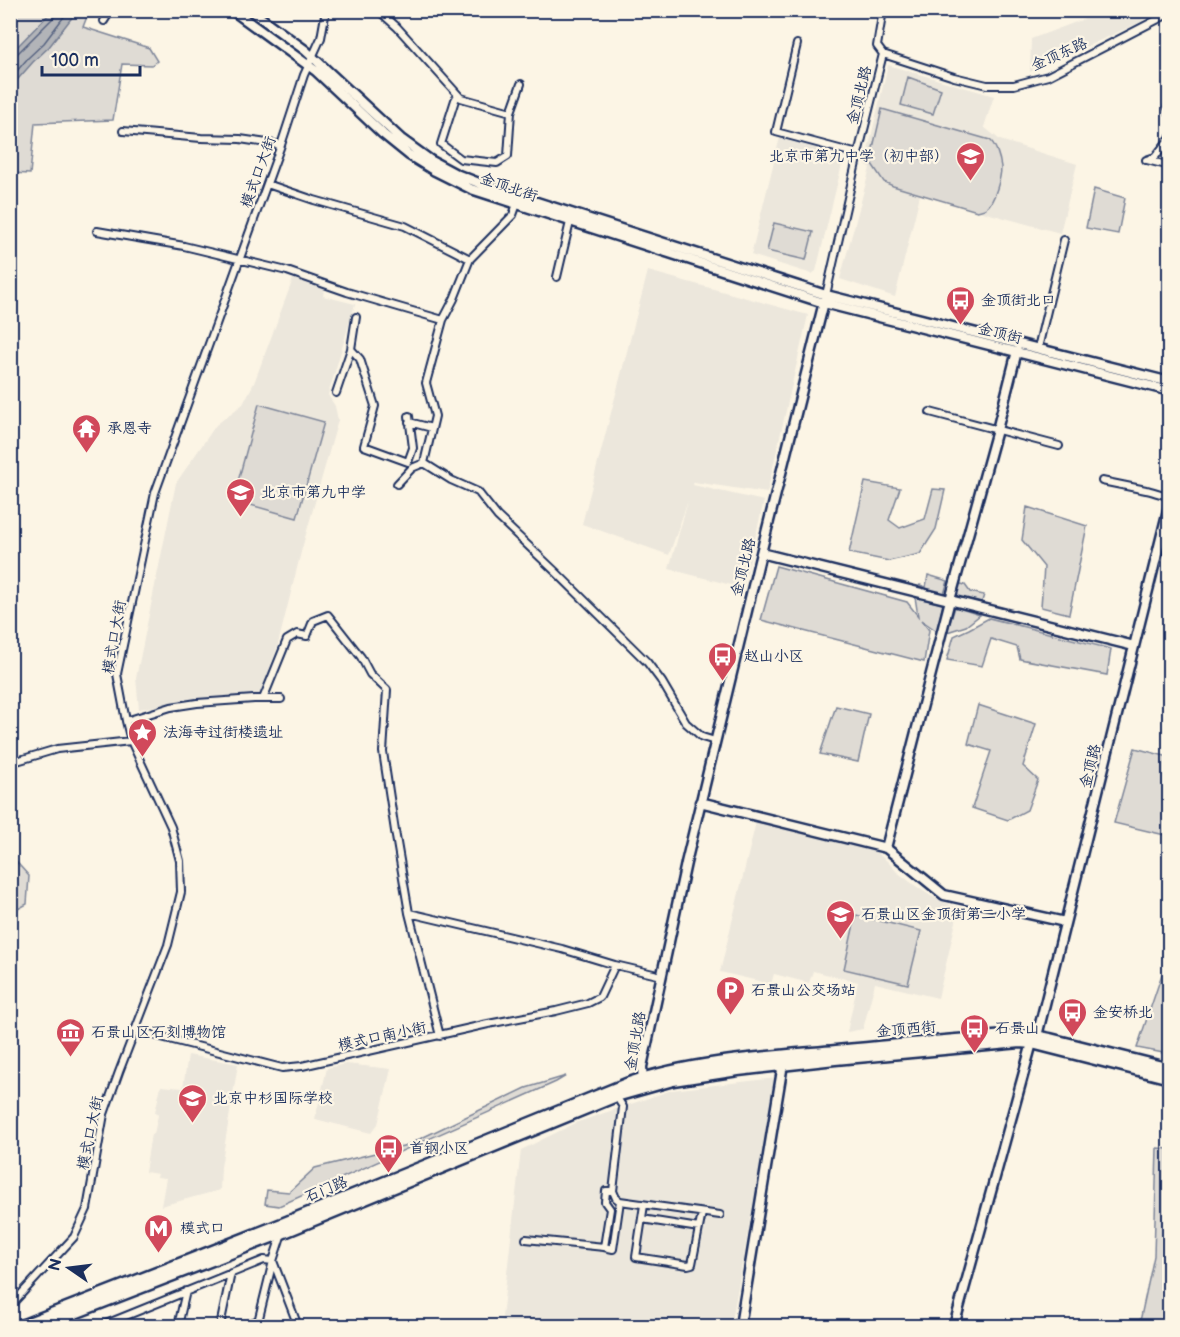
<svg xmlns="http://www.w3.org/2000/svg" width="1180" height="1337" font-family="'Balsamiq Sans','LXGW WenKai TC',sans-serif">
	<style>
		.built { fill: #ece7dc }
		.green { fill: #dfdbd4; stroke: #7d8599; stroke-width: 1.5 }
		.water { fill: #b2b4b8; stroke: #767f94; stroke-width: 1.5 }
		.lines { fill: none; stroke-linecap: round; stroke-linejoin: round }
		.shore { stroke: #576482; stroke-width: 1.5 }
		.street-casing { stroke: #1b2f5e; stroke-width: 10 }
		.secondary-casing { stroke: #1b2f5e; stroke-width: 13 }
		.primary-casing { stroke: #1b2f5e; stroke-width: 14 }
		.highway-casing { stroke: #1b2f5e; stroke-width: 15 }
		.street { stroke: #fcf5e5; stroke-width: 6 }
		.secondary { stroke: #fcf5e5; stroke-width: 8 }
		.primary { stroke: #fcf5e5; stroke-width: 9 }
		.highway { stroke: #fcf5e5; stroke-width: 10 }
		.labels { text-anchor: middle; stroke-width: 4.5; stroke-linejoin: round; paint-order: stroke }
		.street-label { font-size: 15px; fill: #1b2f5e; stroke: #fcf5e5 }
		.poi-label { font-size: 15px; fill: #1b2f5e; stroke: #fcf5e5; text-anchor: start }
	</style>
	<rect width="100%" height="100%" fill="#fcf5e5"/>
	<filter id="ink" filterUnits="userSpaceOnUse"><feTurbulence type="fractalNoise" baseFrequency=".0167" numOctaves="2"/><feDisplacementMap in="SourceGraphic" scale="12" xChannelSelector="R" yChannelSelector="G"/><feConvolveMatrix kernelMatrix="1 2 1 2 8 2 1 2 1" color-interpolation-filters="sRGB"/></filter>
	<g filter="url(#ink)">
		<path class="built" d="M1108,10l31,1 4,10 -113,51 1,-33z
			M888,65l106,31 -10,31 16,13 77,24 -17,69 -140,-38 -25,102 -55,-18 30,-111 -5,-5z
			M780,137l65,15 -29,119 -4,3 -61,-19z
			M648,271l160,44 -41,178 -73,-11 -1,3 71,16 -21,87 -74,-19 19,-68 -19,54 -87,-31z
			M293,279l31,10 -1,7 32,8 -27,91 7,11 3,14 -37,132 -24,96 -17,46 -67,5 -54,10 -3,-31 40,-195 40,-58 27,-21 11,-21z
			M756,822l103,23 13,4 15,12 10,11 20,15 14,9 28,13 -21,89 -63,-15 -12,46 -16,3 11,-50 -45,-11 -4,12 -35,-9 -3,10 -51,-12z
			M188,1055l50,9 -17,103 -1,23 -59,16 5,-28 -9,-1 1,-3 -13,-2 6,-38h3l4,-19 -3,-3 6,-26 22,2z
			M346,1064l45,5 -13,55 -7,9 -56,-14 12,-51z
			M776,1078l-45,248h-230l20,-176 57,-28 94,-32z"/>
		<path class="green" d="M11,11h84l-7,3 -5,13 66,21 8,13 -5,4 -30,-1 -9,56 -78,3 -5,51 -19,-1z
			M908,77l33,12 -8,25 -32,-9z
			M882,109l108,31c6,5 10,19 11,27 0,10 -6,35 -15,41 -2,2 -6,2 -9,3l-84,-25 -9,-4 -14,-21z
			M1094,189l31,9 -7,36 -32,-6z
			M774,223l39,9 -7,28 -39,-9z
			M259,404l65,18 -27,96 -64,-18z
			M865,482l35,6 -11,32 11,8 25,-9 8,-30 12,1 -9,39 -16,25 -31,7 -40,-8z
			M1027,507l60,19 -18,88 -28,-7 3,-40 -22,-27z
			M776,566l131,36 11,14 -3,-19 28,7 -6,27 -16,-11 8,10 -5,32 -163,-42z
			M928,575l20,6 -4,13 -25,-6 1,-3 6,2z
			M957,583l8,2 5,7 14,3 -3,9 -26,-6z
			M955,607l25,8 -14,11 -19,6z
			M989,618l122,31 -4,26 -87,-16 -3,-12 -26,-8 -9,27 -35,-6 7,-24 15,-7z
			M978,705l58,19 -13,42 15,14 -11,30 -19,10 -36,-12 19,-57 -23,-7z
			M836,706l33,8 -11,48 -38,-8z
			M1135,748l34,9v79l-55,-13z
			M11,856l18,20 -2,28 -13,7 -3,5z
			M856,915l65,16 -13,53 -64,-15z
			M1169,972v82l-32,-6 25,-74z
			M566,1076l-10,6 -277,124 -14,-2 2,-14 22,2 26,-24 92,-23 119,-57z
			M1157,1148l12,1v167l-2,10h-28l15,-70z"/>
		<path class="water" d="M52,11h25l-28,36 -16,15 -22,25v-34z"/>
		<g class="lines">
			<path class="shore" d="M10,56l6,-1 38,-38 2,-7
				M10,79l18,-21 16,-15 25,-33"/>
			<defs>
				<path id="street" d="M378,10l19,17 64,71 50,14 10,-28
					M104,21l7,-11
					M797,44l-21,88 82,22
					M883,54l71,23 33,8h27l34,-9 122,-63
					M883,54l-6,-8 6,-36
					M458,95l-3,5 -14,44 20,15 36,4 11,-7 3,-44
					M1168,107l2,7
					M123,131l78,7 39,1 41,6
					M1146,160l9,-3 15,-19
					M1147,160l23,6
					M267,184l47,16 91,26 65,33
					M97,231l87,15 103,25 60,21 96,28
					M557,277l13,-55
					M826,295l32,-141 25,-100
					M1038,348l26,-108
					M351,349l9,10 15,47 -11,40 44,16 5,-14 -4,-32
					M336,393l15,-44 5,-32
					M930,412l129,34
					M409,422l23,6
					M424,463l27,17 27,12 19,24 60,57 90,89 15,20 24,41 16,14 13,4
					M424,463l11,-47 -9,-33 17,-63 11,-21 16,-40 43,-44 5,-14
					M1102,481c14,3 29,6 44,9 7,1 15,5 24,6
					M397,484l15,-16 12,-5
					M263,699l24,-59 10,-6 10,2 6,-15 15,-6 33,42 9,17 17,16 -4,62 12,79 14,82 31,123
					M126,721l45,-14 26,-4 57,-4h27
					M10,763l47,-14 74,-8
					M409,913l153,36 53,16 47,11
					M134,1030l148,38 20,-2 186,-42 68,-13 32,-8 12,-6 15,-32
					M616,1096l7,11 -10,84 3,7 4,3 100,14
					M613,1191h-7l-1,11 5,7 -6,38 9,2 7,-48
					M644,1205l-8,52 52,8 4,-1 10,-51
					M642,1219l57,9
					M526,1239l78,8
					M10,1306l64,-69 13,-28 17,-95 15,-42 49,-127 13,-53 -1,-31 -9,-34 -40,-86 -5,-20 -9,-47 38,-181 126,-348 23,-70 17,-37 5,-28
					M101,1326l163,-66 9,1 25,65
					M178,1326l8,-35
					M220,1326l11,-53
					M243,1326l16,-6
					M257,1326l16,-65 9,-28"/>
				<path id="secondary" d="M232,10l84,61 67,63 26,21 26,16 36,18 353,114 346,88
					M250,10l55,40 96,89 29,21 26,14 28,11 342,110 344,87
					M761,553l373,93
					M700,802l186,46 58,47 121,27
					M886,848l64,-248 47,-170 20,-79
					M1037,1036l133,-534
					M643,1083l-1,-16 44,-204 75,-310 64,-255
					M740,1326l43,-262
					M954,1326l78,-283"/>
				<path id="primary" d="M233,11v-1"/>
				<path id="highway" d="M21,1326l261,-102 347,-141c65,-22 139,-26 207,-32 62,-6 124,-12 186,-16h8l20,4 120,30
					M41,1326l241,-93 334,-137 57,-16 65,-10 97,-11 185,-17 12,1 138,35"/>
			</defs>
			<use href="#street" class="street-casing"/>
			<use href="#secondary" class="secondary-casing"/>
			<use href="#primary" class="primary-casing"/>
			<use href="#highway" class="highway-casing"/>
			<use href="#street" class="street"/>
			<use href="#secondary" class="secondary"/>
			<use href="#primary" class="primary"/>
			<use href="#highway" class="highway"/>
		</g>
	</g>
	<defs>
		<symbol id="school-pin" viewBox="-11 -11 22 30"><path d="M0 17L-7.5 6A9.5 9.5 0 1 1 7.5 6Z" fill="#d1495b" stroke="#fcf5e5"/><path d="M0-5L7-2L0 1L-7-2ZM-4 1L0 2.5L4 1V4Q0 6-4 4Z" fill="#fff"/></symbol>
		<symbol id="bus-pin" viewBox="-11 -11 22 30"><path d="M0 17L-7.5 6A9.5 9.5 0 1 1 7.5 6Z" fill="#d1495b" stroke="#fcf5e5"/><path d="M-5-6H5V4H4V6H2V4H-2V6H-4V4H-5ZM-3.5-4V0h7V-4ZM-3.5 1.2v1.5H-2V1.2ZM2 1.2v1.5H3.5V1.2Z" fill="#fff"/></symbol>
		<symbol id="temple-pin" viewBox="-11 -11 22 30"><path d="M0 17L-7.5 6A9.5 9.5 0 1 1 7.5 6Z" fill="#d1495b" stroke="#fcf5e5"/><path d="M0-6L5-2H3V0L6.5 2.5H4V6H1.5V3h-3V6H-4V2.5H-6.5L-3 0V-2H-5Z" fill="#fff"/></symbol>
		<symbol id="sight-pin" viewBox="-11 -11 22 30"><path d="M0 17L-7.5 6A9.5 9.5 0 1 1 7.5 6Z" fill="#d1495b" stroke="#fcf5e5"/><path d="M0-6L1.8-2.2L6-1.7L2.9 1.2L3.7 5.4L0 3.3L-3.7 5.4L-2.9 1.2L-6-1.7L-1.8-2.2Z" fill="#fff"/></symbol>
		<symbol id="parking-pin" viewBox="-11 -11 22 30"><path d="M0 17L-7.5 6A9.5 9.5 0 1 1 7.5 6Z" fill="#d1495b" stroke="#fcf5e5"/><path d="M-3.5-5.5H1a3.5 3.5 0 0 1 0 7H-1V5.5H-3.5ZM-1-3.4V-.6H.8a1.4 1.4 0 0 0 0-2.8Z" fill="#fff"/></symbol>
		<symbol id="museum-pin" viewBox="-11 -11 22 30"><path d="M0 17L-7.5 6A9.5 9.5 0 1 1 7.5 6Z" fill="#d1495b" stroke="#fcf5e5"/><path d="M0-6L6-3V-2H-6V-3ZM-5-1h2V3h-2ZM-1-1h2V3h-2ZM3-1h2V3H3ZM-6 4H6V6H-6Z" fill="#fff"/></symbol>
		<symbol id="metro-pin" viewBox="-11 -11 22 30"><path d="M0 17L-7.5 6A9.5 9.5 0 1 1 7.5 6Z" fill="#d1495b" stroke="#fcf5e5"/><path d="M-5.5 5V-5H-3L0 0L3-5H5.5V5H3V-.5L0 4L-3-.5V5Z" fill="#fff"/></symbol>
	</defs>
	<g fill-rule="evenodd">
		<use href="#school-pin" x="954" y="140" width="33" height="45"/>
		<use href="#bus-pin" x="944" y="284" width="33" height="45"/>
		<use href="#temple-pin" x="70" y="412" width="33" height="45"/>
		<use href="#school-pin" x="224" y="476" width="33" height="45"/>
		<use href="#bus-pin" x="706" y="640" width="33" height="45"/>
		<use href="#sight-pin" x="126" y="716" width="33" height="45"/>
		<use href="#school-pin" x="824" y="898" width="33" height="45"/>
		<use href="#parking-pin" x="714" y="974" width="33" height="45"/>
		<use href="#bus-pin" x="1056" y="996" width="33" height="45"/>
		<use href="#bus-pin" x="958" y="1012" width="33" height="45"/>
		<use href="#museum-pin" x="54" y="1016" width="33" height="45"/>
		<use href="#school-pin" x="176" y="1082" width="33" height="45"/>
		<use href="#bus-pin" x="372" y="1132" width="33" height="45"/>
		<use href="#metro-pin" x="142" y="1212" width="33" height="45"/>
	</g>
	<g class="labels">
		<g class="street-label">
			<text transform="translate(1059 54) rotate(-24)" y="5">金顶东路</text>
			<text transform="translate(859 95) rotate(-76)" y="5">金顶北路</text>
			<text transform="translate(258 172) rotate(-70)" y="5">模式口大街</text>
			<text transform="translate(509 187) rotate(19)" y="5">金顶北街</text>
			<text transform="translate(1000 333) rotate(14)" y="5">金顶街</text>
			<text transform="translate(743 567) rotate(-76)" y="5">金顶北路</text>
			<text transform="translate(114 637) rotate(-80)" y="5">模式口大街</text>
			<text transform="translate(1090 766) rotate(-76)" y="5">金顶路</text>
			<text transform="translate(906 1029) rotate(-5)" y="5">金顶西街</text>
			<text transform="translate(382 1036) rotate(-12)" y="5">模式口南小街</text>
			<text transform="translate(635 1041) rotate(-80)" y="5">金顶北路</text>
			<text transform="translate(90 1133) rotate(-78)" y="5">模式口大街</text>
			<text transform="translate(326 1189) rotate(-22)" y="5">石门路</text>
		</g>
		<g class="poi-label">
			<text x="949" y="161" text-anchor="end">北京市第九中学（初中部）</text>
			<text x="981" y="305">金顶街北口</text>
			<text x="107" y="433">承恩寺</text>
			<text x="261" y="497">北京市第九中学</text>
			<text x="744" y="661">赵山小区</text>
			<text x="163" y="737">法海寺过街楼遗址</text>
			<text x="861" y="919">石景山区金顶街第二小学</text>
			<text x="751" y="995">石景山公交场站</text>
			<text x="1093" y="1017">金安桥北</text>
			<text x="995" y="1033">石景山</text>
			<text x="91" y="1037">石景山区石刻博物馆</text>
			<text x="213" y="1103">北京中杉国际学校</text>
			<text x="409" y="1153">首钢小区</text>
			<text x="180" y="1233">模式口</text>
		</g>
	</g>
	<rect width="1180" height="1337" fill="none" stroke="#fcf5e5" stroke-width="36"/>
	<rect x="18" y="18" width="1144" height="1301" fill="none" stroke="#1b2f5e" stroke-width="2" filter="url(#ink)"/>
	<g transform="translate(69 1268) rotate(284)" stroke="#fcf5e5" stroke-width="4.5" paint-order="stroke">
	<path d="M0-4.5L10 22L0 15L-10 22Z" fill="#1b2f5e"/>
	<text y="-9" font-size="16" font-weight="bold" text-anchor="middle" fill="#1b2f5e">N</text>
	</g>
	<path d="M42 66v9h98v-9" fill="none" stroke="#1b2f5e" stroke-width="3"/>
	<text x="51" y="66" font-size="18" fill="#1b2f5e" stroke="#fcf5e5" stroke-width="4.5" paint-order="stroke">100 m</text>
</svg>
